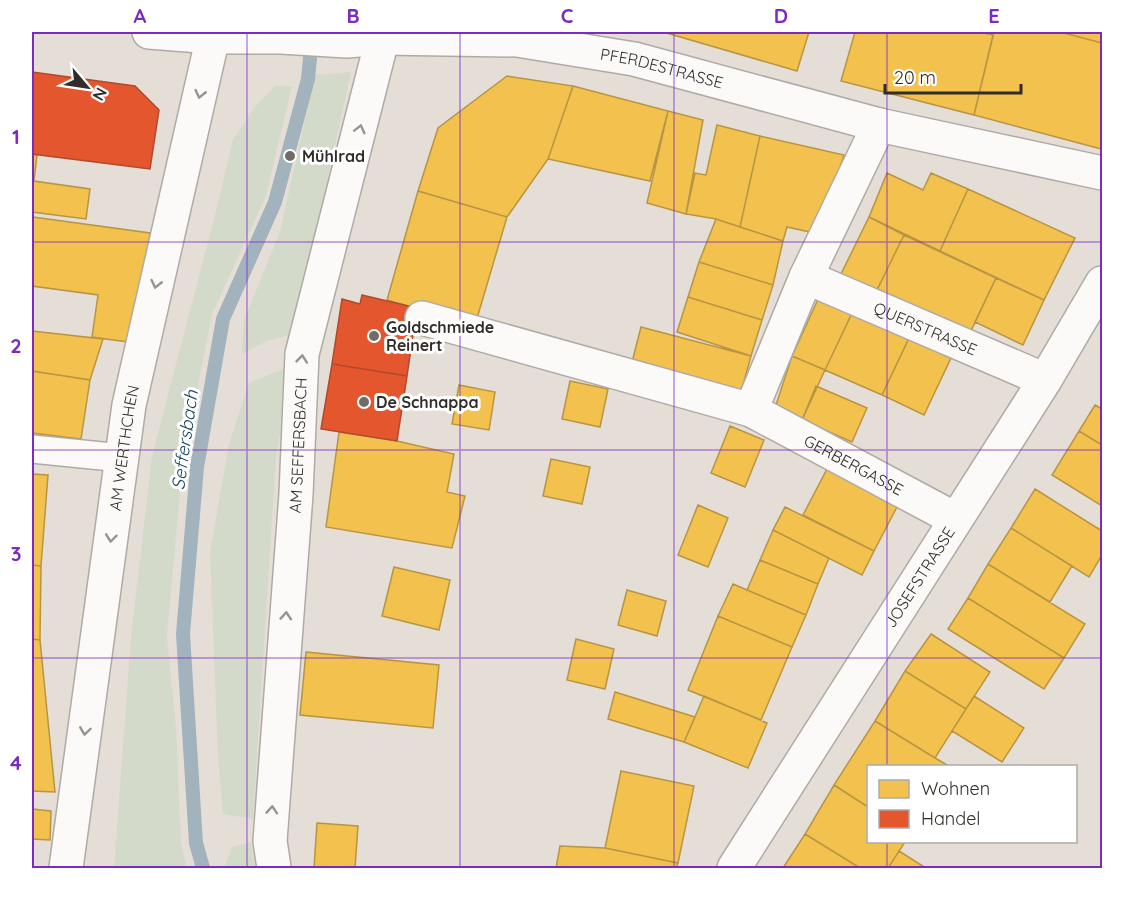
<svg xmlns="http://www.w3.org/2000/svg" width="1134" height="900" font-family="Quicksand,sans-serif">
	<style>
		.green { fill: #d4daca }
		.homes { fill: #f2c14e; stroke: #b89543; stroke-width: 1.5 }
		.shops { fill: #e4572e; stroke: #af4a2c; stroke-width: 1.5 }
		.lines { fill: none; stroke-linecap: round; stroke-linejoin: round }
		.stream { stroke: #a2b3bd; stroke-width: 14 }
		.lane-casing { stroke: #b0aaa5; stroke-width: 30 }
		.street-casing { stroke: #b0aaa5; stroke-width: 36 }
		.lane { stroke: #fbfaf9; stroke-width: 27 }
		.street { stroke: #fbfaf9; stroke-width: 33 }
		.oneway { stroke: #969490 }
		.grid { fill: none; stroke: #7b2cbf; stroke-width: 1.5; stroke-opacity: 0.55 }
		.poi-dot { fill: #716b65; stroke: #fff; stroke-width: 2 }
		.labels { text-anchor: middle; stroke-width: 6; stroke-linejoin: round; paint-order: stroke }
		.street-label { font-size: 16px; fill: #322d28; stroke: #fff }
		.poi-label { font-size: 16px; font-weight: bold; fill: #322d28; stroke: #fff; text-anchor: start }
		.water-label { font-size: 18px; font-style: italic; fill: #124661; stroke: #fff }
		.neatline { fill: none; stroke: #7b2cbf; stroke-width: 2 }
		.grid-label { font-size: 20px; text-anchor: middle; font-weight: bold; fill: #7b2cbf }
	</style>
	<rect width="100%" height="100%" fill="#e5ded7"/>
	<path class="green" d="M351,72l-57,262 -27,7 -25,13 2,-34 36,-88 35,-157z
		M275,86h17l-26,110 -54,118 -29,147 -16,175 9,91 5,116 6,25h-73l17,-232 21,-180 64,-245 17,-72 22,-32z
		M292,365l-16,92 -23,362 -30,-5 -5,-55 -8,-207 19,-108 20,-61z
		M251,842l4,26h-31l8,-21z"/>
	<path class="homes" d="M663,32h146l-12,39z
		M855,32h124l14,3 -19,80 -133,-34z
		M994,32h66l42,11 -1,106 -127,-34z
		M1060,32h42v11z
		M507,76l66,10 -25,73 -41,58 -89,-26 20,-63z
		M573,86l95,25 -18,70 -102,-22z
		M668,111l35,9 -17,94 -39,-11z
		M717,125l43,11 -20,91 -24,-8 -30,-5 9,-41 11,2z
		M760,136l84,19 -25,79 -32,-7 -4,14 -43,-14z
		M32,154l5,1 -3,26 56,8 -4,30 -54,-7z
		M887,173l36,17 8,-17 37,16 -28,62 -71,-34z
		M968,189l107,49 -31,62 -104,-49z
		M418,191l89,26 -32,108 -88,-25z
		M33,217l117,16 -15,110 -43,-6 6,-42 -66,-9z
		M869,217l35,18 -27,55 -36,-16z
		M716,219l67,22 -10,44 -74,-23z
		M904,235l92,43 -26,55 -93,-43z
		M699,262l74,23 -11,35 -74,-23z
		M996,278l48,22 -21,45 -48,-23z
		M820,295l33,16 -28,59 -33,-14z
		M688,297l74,23 -11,36 -74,-24z
		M853,311l56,27 -27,57 -57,-25z
		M641,327l110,29 -13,47 -109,-29z
		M32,331l71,8 -13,41 -58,-9z
		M909,338l42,20 -27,57 -42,-20z
		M792,356l33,14 -23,50 -27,-12z
		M32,371l58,9 -9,59 -49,-6z
		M570,381l38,8 -8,38 -38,-8z
		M459,385l36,7 -6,38 -37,-6z
		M816,386l51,22 -15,34 -50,-22z
		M1095,405l7,4v36l-23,-14z
		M730,426l34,14 -19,47 -34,-14z
		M1079,431l23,14v61l-50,-31z
		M339,432l58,9 57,13 -7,38 18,4 -13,52 -126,-21z
		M551,459l39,8 -8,37 -39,-8z
		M827,469l71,36 -24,46 -71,-36z
		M32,474l16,1 -7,91 -9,-1z
		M1035,489l67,42v24l-13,22 -78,-49z
		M698,505l30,13 -20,49 -30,-12z
		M785,507l89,44 -12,24 -89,-45z
		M1011,528l61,38 -22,36 -62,-38z
		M773,530l56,28 -11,26 -58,-24z
		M760,560l58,24 -12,31 -59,-25z
		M988,564l97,60 -21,34 -96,-60z
		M32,565l9,1 -1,74 -8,-1z
		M394,567l56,13 -11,50 -57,-14z
		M733,584l73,31 -14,32 -74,-31z
		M627,590l39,11 -9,35 -39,-11z
		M968,598l96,60 -20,31 -96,-60z
		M718,616l74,31 -31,73 -73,-30z
		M931,634l59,38 -24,37 -61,-38z
		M32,639l8,1 15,152 -23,-1z
		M576,639l38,10 -9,40 -38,-9z
		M306,652l133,13 -6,63 -133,-13z
		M905,671l61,38 -31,49 -60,-37z
		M615,692l80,25 -11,25 -76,-23z
		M704,696l63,27 -19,45 -64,-26z
		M974,696l50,32 -22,34 -50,-31z
		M875,721l60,37 14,8h-81v41l-34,-22z
		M621,771l73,15 -16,77 -73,-15z
		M834,785l34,22v35h37l-17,26h-28l-55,-34z
		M32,809l19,2 -1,29 -18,-1z
		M317,823l41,3 -3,42h-41z
		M805,834l55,34h-77z
		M560,846l45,2 73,15 -2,5h-120z
		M899,851l27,17h-38z"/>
	<path class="shops" d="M32,72l103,14 24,24 -9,59 -118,-15z
		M362,295l55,13 -10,68 -75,-12 10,-65 18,5z
		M332,364l75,12 -10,65 -76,-12z"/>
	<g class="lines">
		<path class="stream" d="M203,868l-7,-25 -13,-209 14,-167 26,-148 52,-117 33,-123 4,-41"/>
		<defs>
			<path id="lane" d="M32,449l90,9"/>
			<g id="street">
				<path id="s1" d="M149,32l64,5h68l66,4 35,-3 135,2 117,19 245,66 223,48"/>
				<path id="s2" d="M806,277l239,103"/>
				<path id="s3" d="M422,318l329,92 204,109"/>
				<path d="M751,410l55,-133 73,-152"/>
				<path id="s4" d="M66,868l63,-463 85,-373"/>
				<path id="s5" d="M274,868l-4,-27 26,-347 6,-140 82,-322"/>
				<path id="s6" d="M734,868l311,-488 57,-97"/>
			</g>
		</defs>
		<use href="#lane" class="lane-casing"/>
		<use href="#street" class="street-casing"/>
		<use href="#lane" class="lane"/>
		<use href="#street" class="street"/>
	</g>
	<defs><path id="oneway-chevron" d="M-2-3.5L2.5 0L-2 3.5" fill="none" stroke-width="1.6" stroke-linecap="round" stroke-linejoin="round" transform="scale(1.5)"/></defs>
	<g class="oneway">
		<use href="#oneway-chevron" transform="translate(200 94) rotate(103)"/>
		<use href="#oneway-chevron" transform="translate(360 129) rotate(-76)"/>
		<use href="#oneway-chevron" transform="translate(156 284) rotate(103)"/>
		<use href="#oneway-chevron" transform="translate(302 359) rotate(-84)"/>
		<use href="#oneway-chevron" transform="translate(111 538) rotate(97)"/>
		<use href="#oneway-chevron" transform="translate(286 616) rotate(-86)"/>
		<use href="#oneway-chevron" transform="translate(85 731) rotate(98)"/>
		<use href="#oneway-chevron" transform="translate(272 810) rotate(-86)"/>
	</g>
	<path class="grid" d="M247,32v836M460,32v836M674,32v836M887,32v734M32,242h1070M32,450h1070M32,658h1070M887,842v26"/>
	<g class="poi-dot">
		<circle cx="290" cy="156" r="6"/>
		<circle cx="374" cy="336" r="6"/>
		<circle cx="364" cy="402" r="6"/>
	</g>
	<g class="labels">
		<g class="street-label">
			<text dy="6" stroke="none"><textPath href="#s1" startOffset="516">PFERDESTRASSE</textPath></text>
			<text dy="6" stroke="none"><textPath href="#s2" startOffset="130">QUERSTRASSE</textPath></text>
			<text dy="6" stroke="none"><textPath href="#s5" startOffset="424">AM SEFFERSBACH</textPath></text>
			<text dy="6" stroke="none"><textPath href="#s4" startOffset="424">AM WERTHCHEN</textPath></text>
			<text dy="6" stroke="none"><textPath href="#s3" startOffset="458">GERBERGASSE</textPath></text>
			<text dy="6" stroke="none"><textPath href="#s6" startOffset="345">JOSEFSTRASSE</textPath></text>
		</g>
		<g class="poi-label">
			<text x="302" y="162">Mühlrad</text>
			<text x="386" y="333">Goldschmiede<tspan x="386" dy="18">Reinert</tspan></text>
			<text x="376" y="408">De Schnappa</text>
		</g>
		<g class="water-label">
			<text transform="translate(185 440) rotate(-82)" y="6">Seffersbach</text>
		</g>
	</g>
	<rect width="1134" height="900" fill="none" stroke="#ffffff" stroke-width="66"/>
	<rect x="867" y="765" width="210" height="78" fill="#ffffff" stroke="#adaba9" stroke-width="1.5"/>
	<rect x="879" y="780" width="30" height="18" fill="#f2c14e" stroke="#adaba9" stroke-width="1.5"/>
	<text x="921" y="795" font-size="18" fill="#322d28">Wohnen</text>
	<rect x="879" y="810" width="30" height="18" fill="#e4572e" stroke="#adaba9" stroke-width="1.5"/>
	<text x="921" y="825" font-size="18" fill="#322d28">Handel</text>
	<g transform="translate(87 87) rotate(119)" stroke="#ffffff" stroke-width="4.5" paint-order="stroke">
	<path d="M0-4.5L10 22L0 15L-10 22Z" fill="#322d28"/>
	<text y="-9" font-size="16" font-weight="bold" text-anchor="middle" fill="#322d28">N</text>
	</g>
	<path d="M885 84v9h136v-9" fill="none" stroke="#322d28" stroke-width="3"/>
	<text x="894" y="84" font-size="18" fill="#322d28" stroke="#ffffff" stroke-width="4.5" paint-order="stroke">20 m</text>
	<rect x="33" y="33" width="1068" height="834" class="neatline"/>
	<g class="grid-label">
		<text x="140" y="23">A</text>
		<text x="353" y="23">B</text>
		<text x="567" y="23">C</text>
		<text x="781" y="23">D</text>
		<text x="994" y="23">E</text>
		<text x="16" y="144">1</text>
		<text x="16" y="353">2</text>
		<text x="16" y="561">3</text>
		<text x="16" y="770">4</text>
	</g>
</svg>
